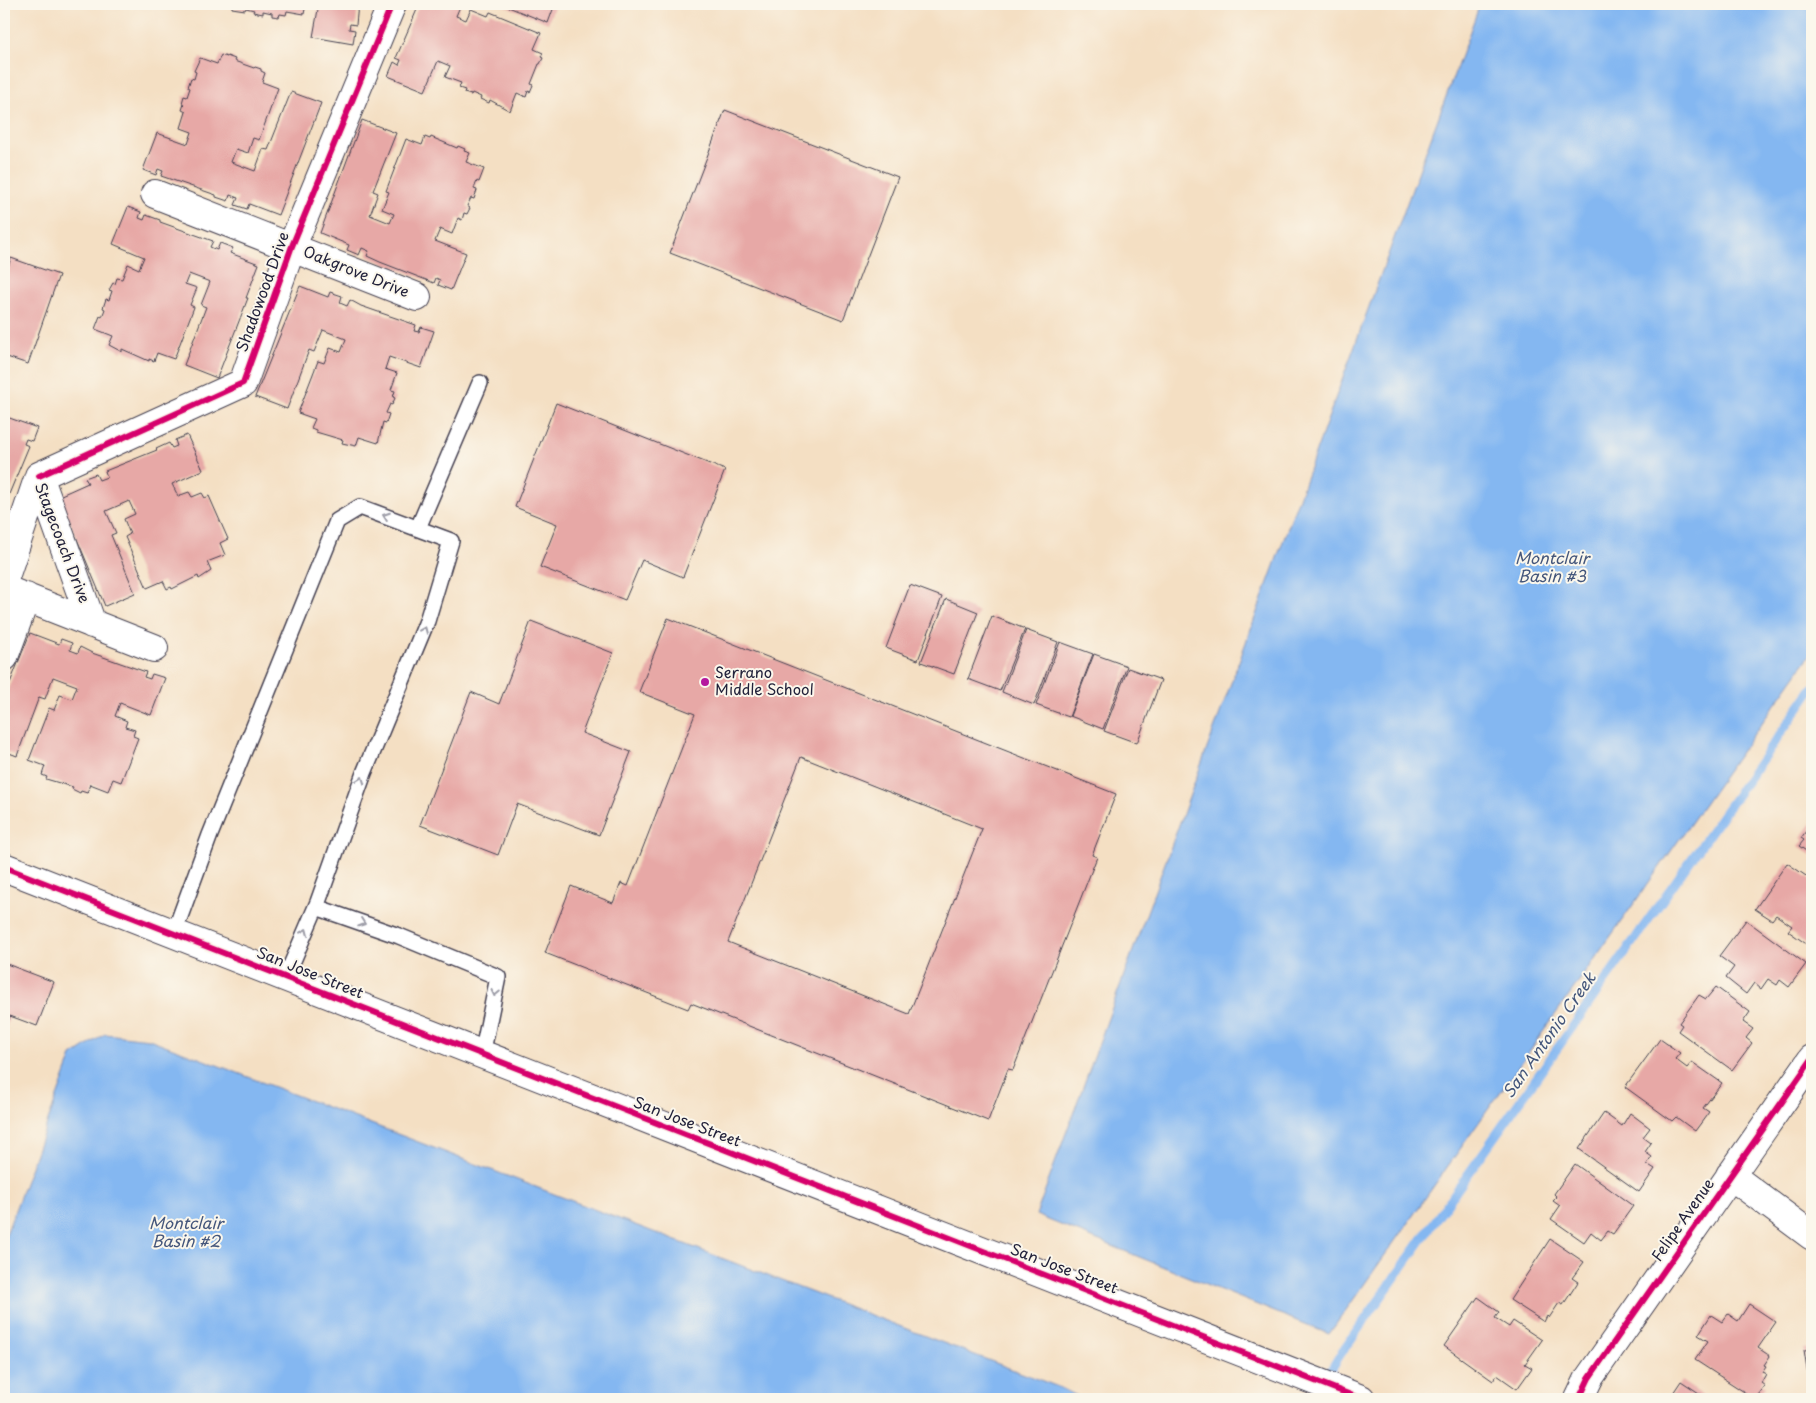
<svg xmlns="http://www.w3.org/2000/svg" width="1816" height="1403" font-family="'Playpen Sans',sans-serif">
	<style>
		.water { fill: #84b7f1; stroke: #536c96 }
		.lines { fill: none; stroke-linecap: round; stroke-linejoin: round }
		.stream { stroke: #84b7f1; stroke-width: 9 }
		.building { fill: #e7a8a6; fill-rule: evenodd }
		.lane-casing { stroke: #423e4f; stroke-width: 18 }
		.street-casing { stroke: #423e4f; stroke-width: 30 }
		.lane { stroke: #fff; stroke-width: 15 }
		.street { stroke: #fff; stroke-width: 28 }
		.cycleway-casing { stroke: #fbf7ec; stroke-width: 9 }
		.cycleway { stroke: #d6006c; stroke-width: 6 }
		.oneway { stroke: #9c9ca7 }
		.poi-dot { fill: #b5179e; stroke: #fbf7ec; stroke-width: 2 }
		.labels { text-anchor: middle; stroke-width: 4; stroke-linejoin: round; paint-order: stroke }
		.street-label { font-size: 15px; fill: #22223b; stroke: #fbf7ec }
		.poi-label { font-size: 15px; fill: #22223b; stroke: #fbf7ec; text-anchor: start }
		.water-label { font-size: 16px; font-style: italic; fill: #44567b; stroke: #fbf7ec }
	</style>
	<rect width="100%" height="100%" fill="#fbf7ec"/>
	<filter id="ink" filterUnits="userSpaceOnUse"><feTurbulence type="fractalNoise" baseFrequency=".02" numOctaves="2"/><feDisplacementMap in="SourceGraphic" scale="10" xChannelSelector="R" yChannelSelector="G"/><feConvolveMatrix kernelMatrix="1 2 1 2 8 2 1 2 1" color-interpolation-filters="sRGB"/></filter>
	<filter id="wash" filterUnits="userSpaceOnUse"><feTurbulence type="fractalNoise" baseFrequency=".0096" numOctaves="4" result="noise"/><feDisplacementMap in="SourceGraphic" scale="20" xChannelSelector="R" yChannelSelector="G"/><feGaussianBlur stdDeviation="1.12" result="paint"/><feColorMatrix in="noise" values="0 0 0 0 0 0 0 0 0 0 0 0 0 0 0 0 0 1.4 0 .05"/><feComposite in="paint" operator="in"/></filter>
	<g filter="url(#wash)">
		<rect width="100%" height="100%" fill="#f4dfc3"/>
		<path class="water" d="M1480,4h332v648l-483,682 -293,-119z
			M105,1034l44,5 912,349 22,11h-1079v-159l68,-184z"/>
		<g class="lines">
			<path class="stream" d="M1313,1399l27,-44 472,-666"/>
		</g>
		<g id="blocks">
			<path class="building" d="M232,4h74l-2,10 -17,-3 -1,4 -6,-1 -1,3 -7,-1v-3l-9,-2v3l-10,-2 1,-2 -8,-2 -1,2 -13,-2z
				M319,4h39l-2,21 -6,-1 -1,5 6,1 -2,14 -40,-7z
				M416,4h45l-5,12 10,4 5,-11 17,7 2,-4 51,21 -7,16 9,4 -2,4 2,1 -3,6h-1l-8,20 2,1 -3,7 -2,-1 -2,6 -9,-4 -7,18 -20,-11 -1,3 -9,-4 1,-2 -9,-4 -1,2 -7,-2 1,-3 -6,-2 2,-5 -16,-6 5,-11 -12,-5 -13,30 -37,-15 6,-14 5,3 2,-5 -5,-2 23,-53z
				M501,4h54l-7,19z
				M221,55l6,2v-1l8,3 -1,2 20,7 1,-1 6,2v2l4,2 -3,9 16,6 -19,52 -6,-2 -5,15 -12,-4 -5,13 24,9 8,-22 5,1 23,-58 30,11 -43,112 -29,-11 -2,5 -12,-4 3,-7 -8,-3 -2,6 -12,-4v-2l-55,-19 2,-5 -5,-2 -2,6 -13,-5 14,-37 31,11 4,-12 -11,-4 5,-16 -4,-2 2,-6 -2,-1 2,-7 3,1 3,-9 -2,-1 3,-9 3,1 2,-7 -2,-1 6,-13 17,6z
				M725,110l173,67 -55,143 -173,-67z
				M362,120l34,13 -23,58 5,2 -8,22 20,8 4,-9 -12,-5 7,-17 -3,-1 20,-52 16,6 3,-8 5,2 1,-2 26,11 1,-2 7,3 -1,2 6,2 -4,9 18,7 -5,13 -2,-1 -3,8 3,1 -3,9 -3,-1 -4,8 3,2 -3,6 -3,-1 -2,7 -4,-2 -6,16 -12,-5 -5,12 31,12 -15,37 -13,-5 2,-5 -4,-2 -2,5 -54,-21 -13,-6 2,-5 -7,-3 -3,7 -12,-5 2,-5 -29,-12z
				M128,207l13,5 -2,6 5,2 2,-5 14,5v2l53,19 -3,6 7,3 3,-7 13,5 -3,5 29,11 -13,34h2l-31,80 -33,-13 22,-58 -5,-2 9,-23 -21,-8 -4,10 12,4 -7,17 4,2 -20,52 -17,-6 -3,8 -5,-2v2l-27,-12v3l-13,-7 4,-9 -18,-7 5,-13 2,1 3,-8 -2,-1 3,-9 3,1 3,-9 -3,-1 4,-7 2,1 2,-6 5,1 6,-15 11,5 5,-12 -31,-13z
				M11,258l48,17 -31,89 -24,-8v-77z
				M300,286l28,11 2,-5 12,4 -2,7 7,3 3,-6 11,6 55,19 -2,6 5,1 2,-5 13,4 -13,37 -32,-11 -4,12 12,4 -6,17 4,1 -2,6 2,1 -3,7 -2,-1 -4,9 3,1 -3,9 -3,-1 -5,21 -19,-6 -3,9 -14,-3 1,-3 -27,-8v-2l-5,-2 4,-9 -17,-6 20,-52 6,2 6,-15 11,4 5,-13 -23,-9 -9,22 -5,-2 -22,59 -32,-12z
				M556,403l169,67 -42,107 -41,-17 -17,40 -85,-33 17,-43 -42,-17z
				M4,416l33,12 -5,13 -6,-2 -2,5 5,2 -22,53 2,1 -5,12z
				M187,435l16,35 -31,14 6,12 11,-4 3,5 10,-4 3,5 4,-2 19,43 -8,4 5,12 -18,7 4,9 -12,8 -1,-3 -26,13 -1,-2 -4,2 -4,-8 -16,7 -22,-51 5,-3 -6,-15 11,-5 -6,-13 -23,10 10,22 -5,2 24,58 -30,13 -46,-110 29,-13 -3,-5 11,-4 3,6 8,-3 -2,-6 52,-21 -1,-1 13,-6 3,5 5,-2 -2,-6z
				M910,585l32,12 -24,63 -32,-12z
				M946,599l32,13 -24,62 -33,-12z
				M992,616l33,13 -25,62 -32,-12z
				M668,618l448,176 -24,61 5,2 -84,213 -5,-1 -20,52 -297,-118 -3,6 -143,-56 26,-67 42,17 8,-20 7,3 67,-172 -56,-22zM801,757l181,72 -73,185 -181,-72z
				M531,621l82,32 -31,80 49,19 -32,83 -82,-31 -19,51 -78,-30 51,-133 28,12z
				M1026,630l32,12 -24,63 -32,-13z
				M30,633l29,11 2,-5 11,4 -2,7 8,3 2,-6 12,6 54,19 -2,5 6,2 2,-5 13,4 -14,37 -31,-12 -5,13 12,5 -2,6 10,3 -2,6 5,2 -17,44 -8,-3 -5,12 -18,-7 -3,9 -6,-2 -1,2 -8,-4 1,-2 -27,-8 1,-2 -5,-2 3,-9 -16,-6 20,-52 5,2 6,-15 12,4 5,-13 -24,-9 -8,22 -6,-2 -22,59 -13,-5v-53z
				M1060,642l33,12 -24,63 -33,-12z
				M1094,654l33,12 -24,63 -33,-13z
				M1128,668l33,12 -24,63 -33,-12z
				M1812,823v32l-13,-9 5,-6 -3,-2z
				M1787,863l25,17v68l-24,-17 4,-5 -16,-11 -4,5 -17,-11z
				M1746,920l60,44 -17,23 -9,-7 -3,5 -9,-6 -7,10 -7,-6 -8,11 -20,-16 8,-11 -15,-11z
				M4,963l50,19 -17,44 -27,-10 -6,17z
				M1716,987l34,25 -7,10 10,7 -7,9 6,5 -20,27 -54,-39 4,-6 -3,-2 20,-28 7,4z
				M1660,1039l20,14 -5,6 12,9 5,-6 30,21 -19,25 6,4 -14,19 -19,-14 -4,4 -47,-34z
				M1604,1113l18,13 8,-13 20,15 -7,9 8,6 -6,9 7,5 -5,7 8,5 -16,23 -60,-43z
				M1575,1164l58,42 -20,28 -5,-3 -7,9 -10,-8 -7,10 -33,-23 9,-13 -7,-5 4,-4 -3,-3z
				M1550,1239l34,23 -12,16 6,4 -15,23 -4,-2 -10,15 -2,-2 -3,6 -34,-22z
				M1478,1297l21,15 -4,6 14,9 4,-6 29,19 -17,24 7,4 -15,21 -20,-14 -4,6 -49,-35z
				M1749,1304l27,18 -18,26 12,8 -6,9 2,1 -4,6 4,2 -5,9 4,3 -10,13 -60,-39 13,-19 -10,-6 13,-20 11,7 6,-8 10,7z
				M1812,1349v37l-2,1 -6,-37z
				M1681,1381l27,18h-39z"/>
		</g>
	</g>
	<g filter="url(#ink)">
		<use href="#blocks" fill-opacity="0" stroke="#423e4f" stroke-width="1"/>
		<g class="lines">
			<defs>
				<path id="lane" d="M418,528l62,-145
					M316,907l83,29 99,41 -16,78
					M174,933l36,-98 127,-314 23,-14 91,34 -24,80 -63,152 -46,129 -32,75"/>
				<path id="street" d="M155,194l262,103
					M39,476l204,-93 49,-137 100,-242
					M39,476l53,148
					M4,580l35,-104
					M4,589l150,59
					M4,657l22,-60
					M4,867l1357,532
					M1730,1175l82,61
					M1579,1399l10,-21 223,-319"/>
			</defs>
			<use href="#lane" class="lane-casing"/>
			<use href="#street" class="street-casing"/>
			<use href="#lane" class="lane"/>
			<use href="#street" class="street"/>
			<defs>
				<path id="cycleway" d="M39,476l204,-93 49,-137 100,-242
					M4,867l1357,532
					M1579,1399l10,-21 223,-319"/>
			</defs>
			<use href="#cycleway" class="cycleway-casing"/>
			<use href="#cycleway" class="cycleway"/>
		</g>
		<defs><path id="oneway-chevron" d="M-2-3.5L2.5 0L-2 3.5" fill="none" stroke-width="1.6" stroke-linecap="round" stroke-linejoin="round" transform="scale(1.25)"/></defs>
		<g class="oneway">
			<use href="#oneway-chevron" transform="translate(386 516) rotate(-160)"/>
			<use href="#oneway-chevron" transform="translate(424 630) rotate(-67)"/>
			<use href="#oneway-chevron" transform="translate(361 780) rotate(-70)"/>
			<use href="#oneway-chevron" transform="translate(362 923) rotate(19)"/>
			<use href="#oneway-chevron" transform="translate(305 932) rotate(-67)"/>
			<use href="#oneway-chevron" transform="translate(495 993) rotate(102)"/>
		</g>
	</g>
	<circle class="poi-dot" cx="705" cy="682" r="5"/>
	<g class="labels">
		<g class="street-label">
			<text transform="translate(356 272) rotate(22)" y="5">Oakgrove Drive</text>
			<text transform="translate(263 292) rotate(-70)" y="5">Shadowood Drive</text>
			<text transform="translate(62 543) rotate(69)" y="5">Stagecoach Drive</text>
			<text transform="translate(310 973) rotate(22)" y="5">San Jose Street</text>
			<text transform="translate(687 1122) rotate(21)" y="5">San Jose Street</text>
			<text transform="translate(1683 1220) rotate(-55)" y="5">Felipe Avenue</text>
			<text transform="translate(1064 1269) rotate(21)" y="5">San Jose Street</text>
		</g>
		<g class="poi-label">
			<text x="715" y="678">Serrano<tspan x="715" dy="17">Middle School</tspan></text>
		</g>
		<g class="water-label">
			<text x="1552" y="564">Montclair<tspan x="1552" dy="18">Basin #3</tspan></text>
			<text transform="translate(1549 1035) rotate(-55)" y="6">San Antonio Creek</text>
			<text x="186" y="1229">Montclair<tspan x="186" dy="18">Basin #2</tspan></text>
		</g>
	</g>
	<rect width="1816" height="1403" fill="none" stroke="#fbf7ec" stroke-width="20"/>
</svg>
